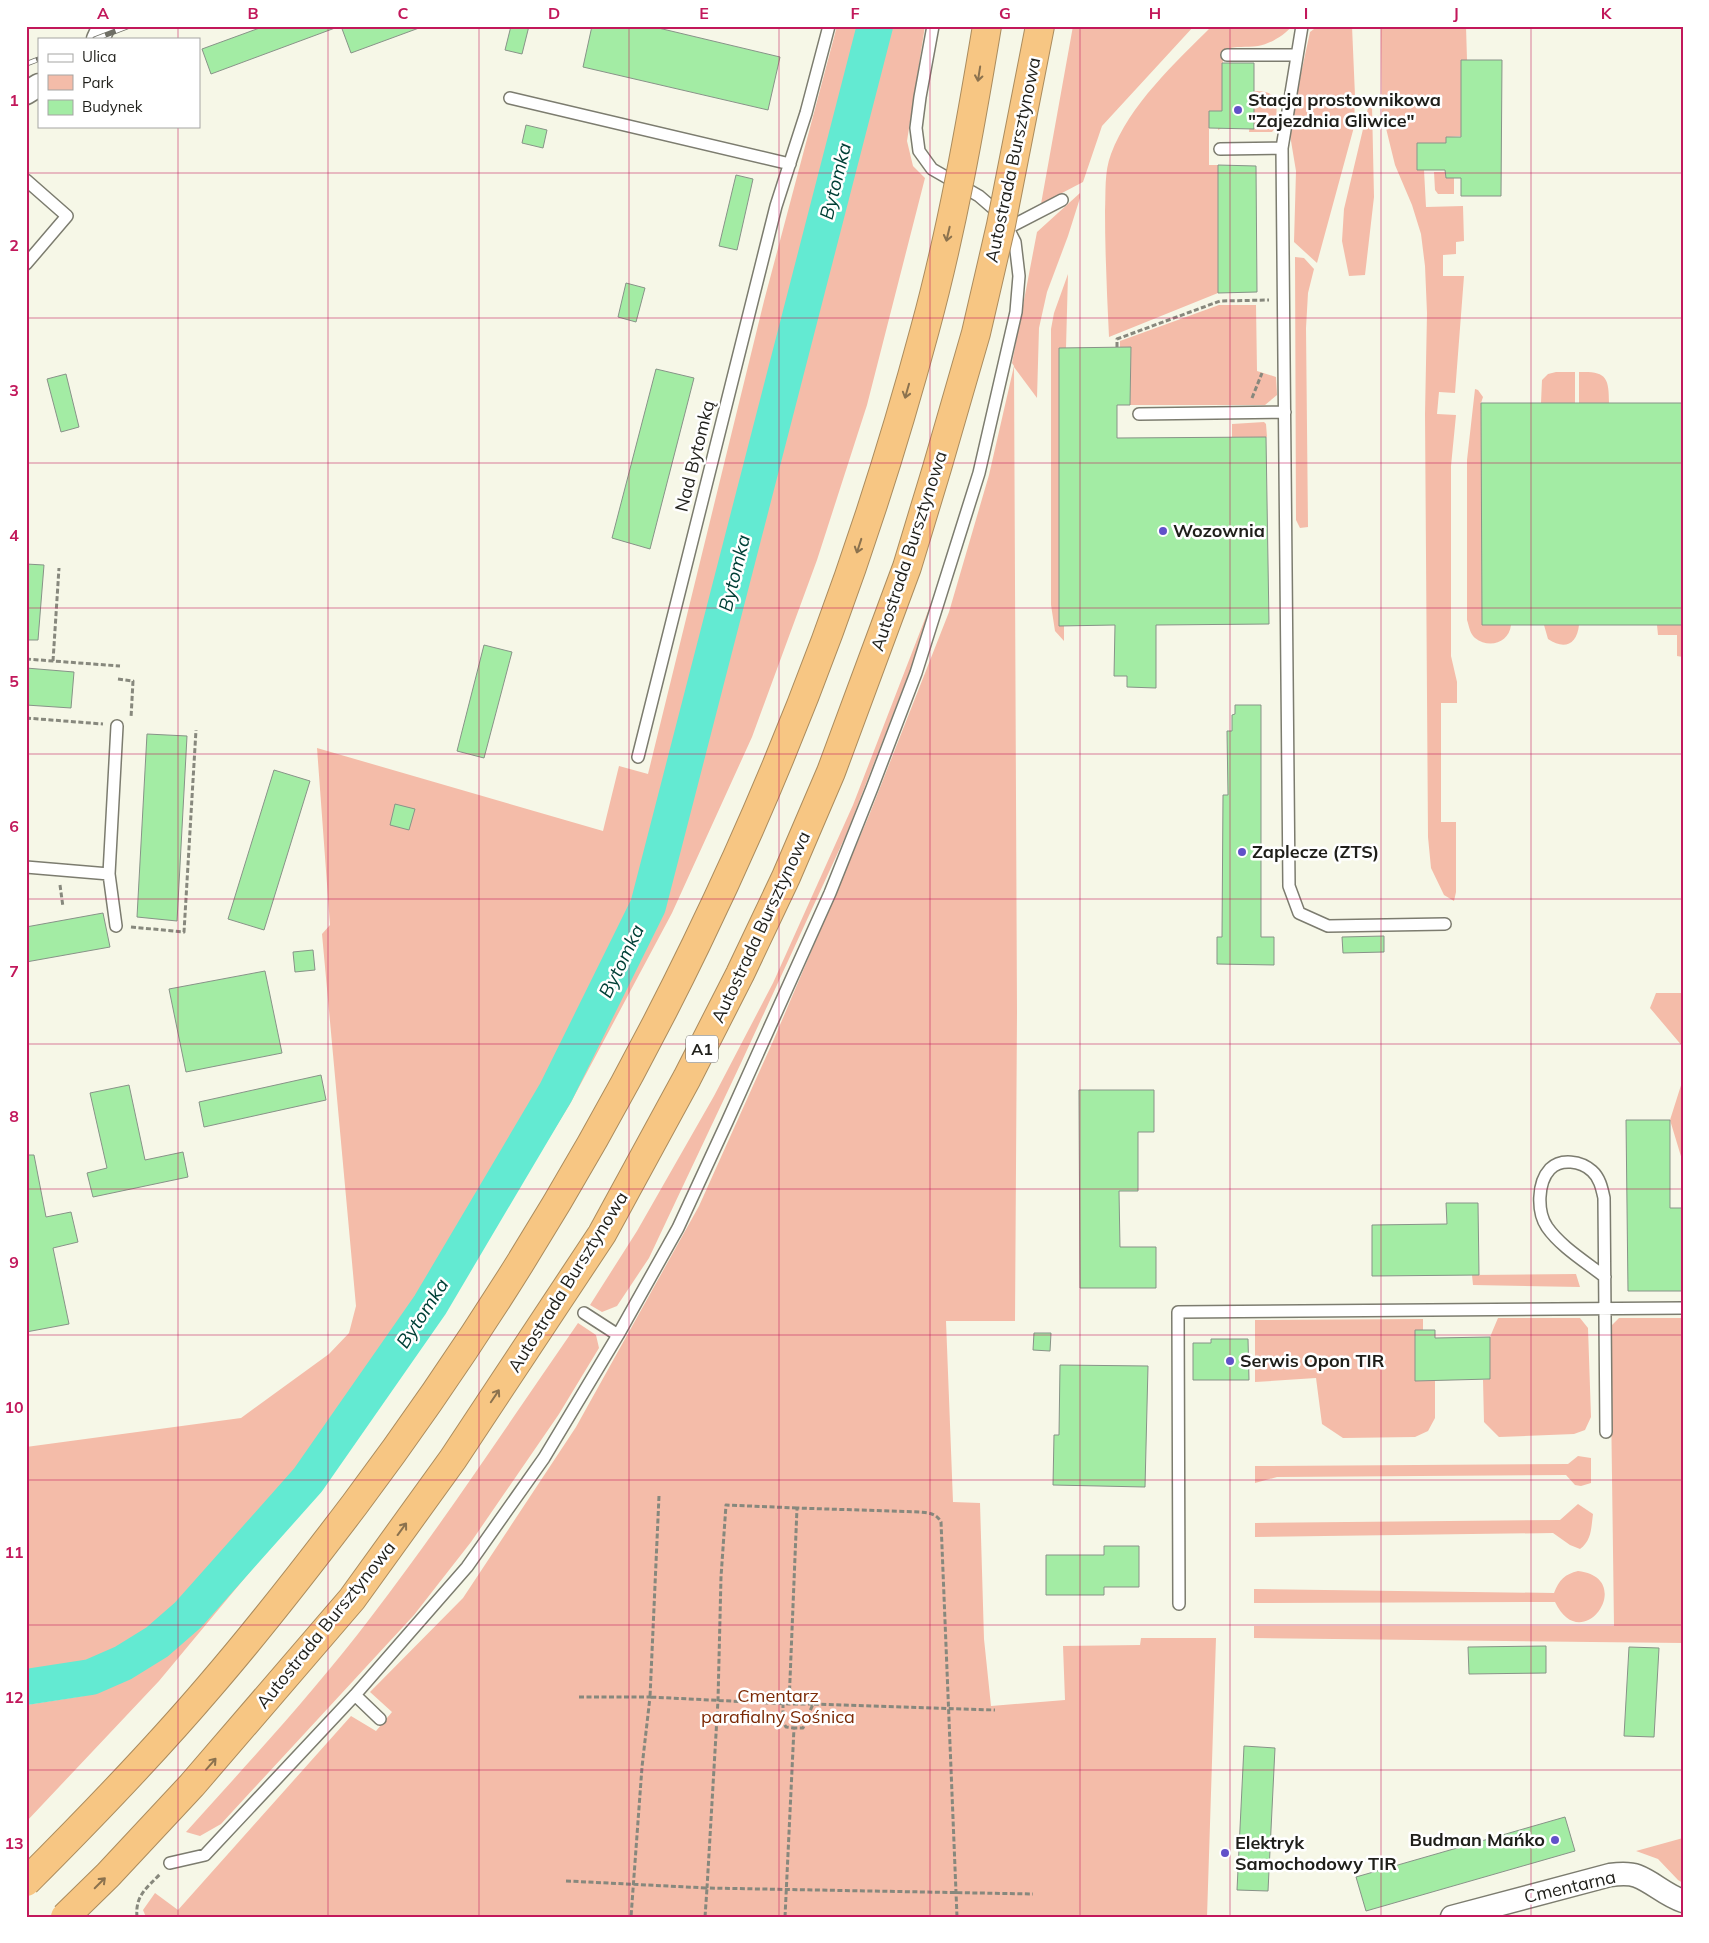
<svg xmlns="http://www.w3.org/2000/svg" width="1709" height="1943" font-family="Mulish,sans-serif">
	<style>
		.green { fill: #f4bca9 }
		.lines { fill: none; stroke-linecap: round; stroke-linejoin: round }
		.river { stroke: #63ead2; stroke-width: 36 }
		.building { fill: #a3eca4; stroke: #889388 }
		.lane-casing { stroke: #7c7c6f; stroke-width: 14 }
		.street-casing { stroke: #7c7c6f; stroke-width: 25 }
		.path { stroke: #87887d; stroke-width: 3; stroke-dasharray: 5 2.5; stroke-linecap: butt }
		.lane { stroke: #fff; stroke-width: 11 }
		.street { stroke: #fff; stroke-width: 22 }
		.rail-casing { stroke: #6e6e65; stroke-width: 5.5 }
		.rail { stroke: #fff; stroke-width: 4; stroke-dasharray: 11; stroke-linecap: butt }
		.highway-bridge-casing { stroke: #ab8c5e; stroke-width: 30; stroke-linecap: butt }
		.highway-bridge { stroke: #f7c683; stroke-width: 28 }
		.oneway { stroke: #8b724e }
		.grid { fill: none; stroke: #c2185b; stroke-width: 1; stroke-opacity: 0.55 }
		.poi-dot { fill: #6151c9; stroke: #fff; stroke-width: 2 }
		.labels { text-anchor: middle; stroke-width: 5; stroke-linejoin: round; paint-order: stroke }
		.shield { fill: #fff; stroke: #62625f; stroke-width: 1 }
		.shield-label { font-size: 16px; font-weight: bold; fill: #1f1f1a }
		.poi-label { font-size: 18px; font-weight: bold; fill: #1f1f1a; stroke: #fff; text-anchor: start }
		.street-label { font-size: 18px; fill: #1f1f1a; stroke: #fff }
		.park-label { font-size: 18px; fill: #7b2905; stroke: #fff }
		.water-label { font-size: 19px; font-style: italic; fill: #004037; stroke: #fff }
		.neatline { fill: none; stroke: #c2185b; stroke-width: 2 }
		.grid-label { font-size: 16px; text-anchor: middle; font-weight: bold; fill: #c2185b }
	</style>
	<rect width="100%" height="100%" fill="#f6f7e7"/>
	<path class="green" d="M837,26h88l-18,115 6,25 12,12 -58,227 -50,155 -65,177 -80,176 -102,191 -91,148 -106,159 -89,120 -125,150 -133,141v-117l57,-9 58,-31 -17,-14 -68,28 -30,4v-236l215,-29 88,-64 20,-21 7,-27 -34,-372 8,-9 -13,-177 286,83 16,-65 29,8 116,-473z
		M1073,26h121l-92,100 -19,56 -42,22z
		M1212,26h80c-7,9 -22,18 -34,20 -13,2 -20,-1 -35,4l-1,78 -4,2v-19l-9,1v53h9v128l-109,44c-2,-42 -4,-84 -4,-126 1,-18 -1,-39 6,-57 19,-50 64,-91 101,-128z
		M1318,26h34l3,70 -1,31 -37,136 -23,-21 2,-71 -7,-42 21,-97z
		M1381,26h85l1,34 -6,76 -15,1v6h-29v26l7,1 2,37 37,-1 1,35 -8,1v12l-13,1v21h21l-9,117 -16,-1 -2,22 19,1 -5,51v190l6,26v21h-16v119h15v70l-2,9 -10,-6 -13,-27 -3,-31 -3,-423 2,-101 -2,-47 -4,-32 -9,-29 -17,-40 -13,-53z
		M1254,91c28,0 22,13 22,36l-4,5h-23z
		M1372,105l2,92 -9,78 -16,1 -7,-35 2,-32 24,-101z
		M1434,172h11l1,5 8,1v16h-16l-3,-4z
		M1080,193v5l-12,38 -21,56 -8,36 -2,70 -23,-31 3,645 -2,309h-69l7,181 27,1 4,136 7,67 74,-6 -2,-54 77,-1 1,-7h75l-9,279h-1061l-3,-7 12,-17 23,17 173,-194 25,15 16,-19 -22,-20 93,-94 113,-171 123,-221 75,-167 96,-226 79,-201 40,-137 25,-109 -2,-3 25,-131z
		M1295,257l9,1 10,11 -6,24 -2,35 2,199 -8,1 -4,-8z
		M1068,274l-2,74 -7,1v276h5v16l-9,-10 -4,-26v-276l3,-16z
		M1219,305h37l1,66 19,6 1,18 -12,10h-135l1,-57 -11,-1v-6z
		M1556,372h19v31h-34l1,-23 6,-6z
		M1579,372c27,-1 30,5 30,31h-30z
		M1475,389l3,1 5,7 -2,6 1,222h29c-2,18 -22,24 -36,13 -5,-4 -6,-12 -8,-18v-160z
		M1264,422l2,2 1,13h-35v-13z
		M935,593l-19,62 -70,180 -105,228 -92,195 -32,48 -15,6 -12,-7 47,-74 77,-135 59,-113 80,-178z
		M1544,625h35c-2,20 -15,25 -31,14z
		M1657,625h26v32l-6,-1v-21h-19z
		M1656,993h27v54l-33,-39z
		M1683,1079v84l-13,-43z
		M1576,1274l4,13 -107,-2 -1,-10z
		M1498,1318h82l8,10 3,89 -6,13 -11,4 -75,3 -15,-15 -1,-42 7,-1v-42z
		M1619,1318h64v325l-429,-5v-12h360l-4,-299z
		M1423,1319v11h-8v51l20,-1v38l-7,13 -13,6 -72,1 -21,-14 -6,-46 -61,4v-62z
		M578,1323l18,12 3,13 -40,66 -88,128 -57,73 -193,209 -21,12 -14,-4c63,-70 128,-140 185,-215 73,-95 139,-196 207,-294z
		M1578,1456l13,2v25l-10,3 -6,-1 -9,-10 -289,2 -22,6v-17l313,-2z
		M1578,1504l15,10c-2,14 -1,26 -13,35l-10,-4 -17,-12 -298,4v-14l305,-3z
		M1578,1571c60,7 4,88 -23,31l-301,1v-14l300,4c5,-13 11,-19 24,-22z
		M1683,1838v45l-5,-3 -20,-21 -22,-8z"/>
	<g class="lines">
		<path class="river" d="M26,1687l65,-10 32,-14 34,-21 31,-27 120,-135 122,-175 126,-213 92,-186 227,-880"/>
	</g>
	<path class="building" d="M265,26h70v2l-124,46 -9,-25z
		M341,26h78v2l-68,25z
		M511,26h18l-7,28 -17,-4z
		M592,26h58l130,31 -12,53 -185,-43z
		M1461,60h41l-1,136h-40v-18h-15l-1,-8h-28v-27h29v-6h15z
		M1222,63h32v66l-45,-1v-17h13z
		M526,125l21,5 -4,18 -21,-5z
		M1218,165l38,1 1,126 -39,1z
		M736,175l17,4 -16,71 -18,-4z
		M626,283l19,5 -9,34 -18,-5z
		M1131,347l-1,58h-13v33l149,-1 3,187 -113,1v63l-29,-1v-11h-13l1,-51 -56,1v-278z
		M656,369l38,9 -44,171 -38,-11z
		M66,374l13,53 -18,5 -14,-53z
		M1481,403h202v222h-201z
		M26,564l18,1 -6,75h-12z
		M484,645l28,7 -28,106 -27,-7z
		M26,668l48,4 -3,36 -45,-3z
		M1235,705h26v232h13v28l-57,-1v-27h5l1,-142h5l-1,-64h5v-16l3,-1z
		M147,734l40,2 -10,185 -40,-4z
		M274,770l36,11 -46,149 -36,-11z
		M395,804l20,5 -6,21 -19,-5z
		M103,913l7,34 -84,15v-35z
		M1384,936v16l-41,1 -1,-16z
		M313,950l2,20 -20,2 -2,-20z
		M265,971l17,82 -96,19 -17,-83z
		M321,1075l5,25 -122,27 -5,-25z
		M129,1085l16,75 38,-8 5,25 -95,20 -6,-24 20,-5 -17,-75z
		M1079,1090h75v42h-16v59h-19l1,56h36v41h-76z
		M1626,1120h44v88h13v83h-55z
		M26,1155h8l12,62 25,-5 7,30 -25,6 16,76 -43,8z
		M1446,1203h32l1,72 -107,1v-51l75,-1z
		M1415,1330h20v8l55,-1v42l-75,2z
		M1034,1333h17l-1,18 -17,-1z
		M1211,1339h37l1,41h-56v-37h18z
		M1060,1365l88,1 -3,121 -92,-2 1,-50h5z
		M1104,1546h35v41h-35v8h-58v-40h58z
		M1546,1646v27l-77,1 -1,-27z
		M1629,1647l30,1 -5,89 -30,-1z
		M1244,1746l31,2 -7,143 -31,-1z
		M1565,1817l10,34 -209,60 -10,-34z"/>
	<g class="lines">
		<defs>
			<path id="lane" d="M1302,26l-20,122 7,738 10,27 29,13 117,-2
				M1227,55h70
				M510,98l280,66
				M1220,149l62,-1
				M26,180l41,36 -41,48
				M1008,228l54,-28
				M1139,414l146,-2
				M638,757l138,-551 30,-93 23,-87
				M26,867l83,7
				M116,926l-7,-52 8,-148
				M1605,1277c-19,-15 -44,-30 -58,-50 -10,-15 -10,-44 3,-58 11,-11 31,-8 42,2 8,7 10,18 12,27l2,234
				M584,1313l34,22
				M1179,1604l-1,-292 505,-4
				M355,1695l25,24
				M170,1863l35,-8 150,-160 112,-128 77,-109 74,-123 60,-107 49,-106 103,-229 42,-105 44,-115 63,-200 37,-161 3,-36 -4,-34 -14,-27 -22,-19 -47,-27 -13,-18 -3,-23 4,-31 13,-71"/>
			<path id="street" d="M98,39l6,-13
				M26,93l13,-8
				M1452,1917l158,-42c8,-1 19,-2 27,1 16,6 28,19 46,25"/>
		</defs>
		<use href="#lane" class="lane-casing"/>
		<use href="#street" class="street-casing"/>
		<path class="path" d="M1117,347v-8l103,-38 49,-1
			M1252,398l10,-25
			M26,659l94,7
			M53,661l6,-93
			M118,679l15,2 -2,37
			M26,718l77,6
			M60,885l3,22
			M131,927l53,5 12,-202
			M659,1496l-9,201 139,7
			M797,1508l-71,-3 -5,72 -3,123 -11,188 326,6
			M579,1697h71l-8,70 -11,150
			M783,1703v19l3,5 8,1
			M813,1704h-24l8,-196 123,4c9,1 16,1 21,10l16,395
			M566,1881l141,7 -2,29
			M137,1917c-2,-22 10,-29 24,-44
			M785,1917l9,-189h9l10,-24 182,6"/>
		<use href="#lane" class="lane"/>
		<use href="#street" class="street"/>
		<defs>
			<path id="rail" d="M95,39l34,-13
				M26,64l13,-5"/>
		</defs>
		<use href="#rail" class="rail-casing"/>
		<use href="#rail" class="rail"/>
		<defs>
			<path id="highway-bridge" d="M26,1882c63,-63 125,-127 183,-195 51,-59 99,-121 146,-183 264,-352 456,-750 570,-1175 27,-99 45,-201 62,-303
				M65,1917l43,-42 84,-90 160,-186 101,-140 149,-225 85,-156 53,-104 46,-97 45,-105 76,-205 30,-99 39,-135 25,-108 39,-199"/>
		</defs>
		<use href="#highway-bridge" class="highway-bridge-casing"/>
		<use href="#highway-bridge" class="highway-bridge"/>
	</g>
	<defs><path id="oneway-shaft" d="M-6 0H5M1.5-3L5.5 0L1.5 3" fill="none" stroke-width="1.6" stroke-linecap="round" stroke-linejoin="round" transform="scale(1.25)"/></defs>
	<g class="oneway">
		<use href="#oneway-shaft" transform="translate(979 74) rotate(99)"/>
		<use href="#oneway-shaft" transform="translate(948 234) rotate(103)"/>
		<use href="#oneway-shaft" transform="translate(907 391) rotate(106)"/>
		<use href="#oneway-shaft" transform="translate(859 546) rotate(108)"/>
		<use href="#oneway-shaft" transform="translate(495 1396) rotate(-56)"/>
		<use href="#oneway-shaft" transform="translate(402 1529) rotate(-54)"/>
		<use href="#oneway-shaft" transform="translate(211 1764) rotate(-49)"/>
		<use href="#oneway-shaft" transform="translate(100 1883) rotate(-45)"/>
	</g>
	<path class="grid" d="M178,26v13M328,26v1891M479,26v1891M629,26v1891M779,26v1891M930,26v1891M1080,26v1891M1230,26v1891M1381,26v1891M1531,26v1891M178,126v1791M26,173h1657M26,318h1657M26,463h1657M26,608h1657M26,754h1657M26,899h1657M26,1044h1657M26,1189h1657M26,1335h1657M26,1480h1657M26,1625h1657M26,1770h1657"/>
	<g class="poi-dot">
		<circle cx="1238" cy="110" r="5"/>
		<circle cx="1163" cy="531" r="5"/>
		<circle cx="1242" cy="852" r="5"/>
		<circle cx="1230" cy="1361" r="5"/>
		<circle cx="1555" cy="1840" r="5"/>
		<circle cx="1225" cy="1853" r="5"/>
	</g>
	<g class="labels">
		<rect class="shield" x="686" y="1035.5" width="32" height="27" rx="4"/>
		<g class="shield-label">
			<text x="702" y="1055">A1</text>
		</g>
		<g class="poi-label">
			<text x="1248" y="106">Stacja prostownikowa<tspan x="1248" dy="21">"Zajezdnia Gliwice"</tspan></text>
			<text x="1173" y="537">Wozownia</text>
			<text x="1252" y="858">Zaplecze (ZTS)</text>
			<text x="1240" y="1367">Serwis Opon TIR</text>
			<text x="1545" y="1846" text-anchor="end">Budman Mańko</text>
			<text x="1235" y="1849">Elektryk<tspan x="1235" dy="21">Samochodowy TIR</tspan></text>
		</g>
		<g class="street-label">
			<text transform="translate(1013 160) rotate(-78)" y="6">Autostrada Bursztynowa</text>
			<text transform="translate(695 456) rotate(-76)" y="6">Nad Bytomką</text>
			<text transform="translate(909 551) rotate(-72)" y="6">Autostrada Bursztynowa</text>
			<text transform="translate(761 927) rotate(-65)" y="6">Autostrada Bursztynowa</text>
			<text transform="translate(568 1282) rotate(-58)" y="6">Autostrada Bursztynowa</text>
			<text transform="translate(326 1625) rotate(-51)" y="6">Autostrada Bursztynowa</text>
			<text transform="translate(1570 1887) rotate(-13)" y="6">Cmentarna</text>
		</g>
		<g class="park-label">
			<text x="778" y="1702">Cmentarz<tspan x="778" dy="21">parafialny Sośnica</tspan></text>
		</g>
		<g class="water-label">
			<text transform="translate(835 181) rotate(-76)" y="7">Bytomka</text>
			<text transform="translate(734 573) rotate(-76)" y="7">Bytomka</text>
			<text transform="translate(621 961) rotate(-64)" y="7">Bytomka</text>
			<text transform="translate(422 1313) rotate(-57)" y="7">Bytomka</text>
		</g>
	</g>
	<rect width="1709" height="1943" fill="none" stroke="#ffffff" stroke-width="55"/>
	<rect x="38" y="38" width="162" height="90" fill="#ffffff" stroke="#a5a5a3"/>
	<rect x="48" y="54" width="25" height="8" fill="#ffffff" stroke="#a5a5a3"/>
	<text x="82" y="62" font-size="15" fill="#1f1f1a">Ulica</text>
	<rect x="48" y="75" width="25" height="15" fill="#f4bca9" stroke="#a5a5a3"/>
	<text x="82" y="88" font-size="15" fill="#1f1f1a">Park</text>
	<rect x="48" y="100" width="25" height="15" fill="#a3eca4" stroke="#a5a5a3"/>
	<text x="82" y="112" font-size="15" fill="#1f1f1a">Budynek</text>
	<rect x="28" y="28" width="1654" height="1888" class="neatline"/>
	<g class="grid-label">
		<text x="103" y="19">A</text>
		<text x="253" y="19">B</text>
		<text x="403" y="19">C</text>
		<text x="554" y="19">D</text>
		<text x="704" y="19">E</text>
		<text x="855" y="19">F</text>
		<text x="1005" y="19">G</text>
		<text x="1155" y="19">H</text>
		<text x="1306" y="19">I</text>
		<text x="1456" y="19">J</text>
		<text x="1606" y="19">K</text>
		<text x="14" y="106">1</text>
		<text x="14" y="251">2</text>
		<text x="14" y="396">3</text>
		<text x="14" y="541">4</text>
		<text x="14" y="687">5</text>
		<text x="14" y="832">6</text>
		<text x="14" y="977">7</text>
		<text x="14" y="1122">8</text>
		<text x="14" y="1268">9</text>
		<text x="14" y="1413">10</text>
		<text x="14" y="1558">11</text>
		<text x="14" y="1703">12</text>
		<text x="14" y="1849">13</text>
	</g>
</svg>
